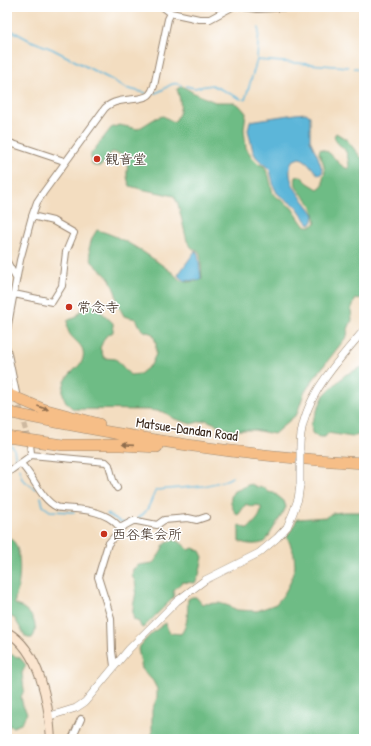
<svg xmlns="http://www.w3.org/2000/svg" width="371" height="746" font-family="'Patrick Hand','Klee One',sans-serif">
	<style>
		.forest { fill: #6ebc85; stroke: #547352 }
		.water { fill: #5cb6d9; stroke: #4c707c }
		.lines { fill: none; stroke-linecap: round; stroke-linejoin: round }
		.stream { stroke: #5cb6d9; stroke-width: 1.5 }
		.minor-tunnel { stroke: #ceb9a0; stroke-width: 6; stroke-dasharray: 6 3; stroke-linecap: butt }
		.minor-casing { stroke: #97846f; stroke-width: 8 }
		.tertiary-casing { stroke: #97846f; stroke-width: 8 }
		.secondary-casing { stroke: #97846f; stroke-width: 10 }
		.motorway-casing { stroke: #97846f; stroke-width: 12 }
		.minor { stroke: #fff; stroke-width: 6 }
		.tertiary { stroke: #fff; stroke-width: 7 }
		.secondary { stroke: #fbe5cf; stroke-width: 8 }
		.motorway { stroke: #f6be87; stroke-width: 11 }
		.tertiary-bridge-casing { stroke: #97846f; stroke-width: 8; stroke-linecap: butt }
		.tertiary-bridge { stroke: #fff; stroke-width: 7 }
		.oneway { fill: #8f6d4d }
		.poi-dot { fill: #c8321e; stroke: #fff; stroke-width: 1.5 }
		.labels { text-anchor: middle; stroke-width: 3; stroke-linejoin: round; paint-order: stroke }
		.poi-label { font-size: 14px; fill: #3b2a1e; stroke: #fff; text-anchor: start }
		.street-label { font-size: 14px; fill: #3b2a1e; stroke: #fff }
	</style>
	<rect width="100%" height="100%" fill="#fff"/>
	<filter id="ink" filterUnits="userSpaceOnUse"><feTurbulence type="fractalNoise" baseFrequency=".025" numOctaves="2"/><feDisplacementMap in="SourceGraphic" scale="8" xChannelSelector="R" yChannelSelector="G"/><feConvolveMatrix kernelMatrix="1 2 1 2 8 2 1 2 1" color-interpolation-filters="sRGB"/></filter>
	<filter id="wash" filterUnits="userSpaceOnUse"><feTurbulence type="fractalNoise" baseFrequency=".012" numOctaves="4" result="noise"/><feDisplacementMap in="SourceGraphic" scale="16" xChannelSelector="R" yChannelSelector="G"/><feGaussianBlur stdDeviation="0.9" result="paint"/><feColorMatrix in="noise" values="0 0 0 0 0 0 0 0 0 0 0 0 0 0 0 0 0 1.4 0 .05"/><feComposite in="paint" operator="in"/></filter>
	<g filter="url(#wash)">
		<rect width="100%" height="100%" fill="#f3ddc0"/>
		<path class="forest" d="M182,86l12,7 21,9h17l7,3 7,8 -2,16 2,19 6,9 7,7 5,2 5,10 4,18 19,14 10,15 5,3h5l4,-3c-1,-7 -3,-15 -7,-21 -7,-9 -16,-13 -13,-25l5,-1 7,7 10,6 5,-4v-7l2,-6 -2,-10 -4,-9 1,-4c13,1 17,18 29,20 0,-6 -1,-12 -3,-17 -5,-8 -9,-6 -12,-16l2,-3 10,6 18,22v136l-9,3 -4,10 1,10 -4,9 -1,7 -32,41 -11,16 -7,21 -23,20 -20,-4h-24l-24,-10 -15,4 -16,-5 -11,-7 -15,-2 -75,-1c-15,-9 -14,-25 -2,-37 5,-5 9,-7 11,-14 4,-18 -20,-17 -15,-38l7,-2 12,-15 8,3 18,17v9l-8,5 -5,11 4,10 12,1 14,16 10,-1 11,-9 5,-11v-11l-3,-9 -11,-4 -6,-11 -12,-3 -6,-11 -2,-11 -6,-15 -18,-17 -3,-13 3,-11 5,-8c25,6 53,26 73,41 5,3 8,9 12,10 5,2 11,0 16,0l4,-3 -2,-25 -8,-5 -5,-7 -9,-37 -4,-8c-15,-4 -29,-5 -44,-10 -6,-13 -1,-15 -3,-28l-7,-4 -8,-2 -11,14h-7l-3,-4v-8l20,-26 8,-3 19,4 18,-11 7,-2 11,6c9,-11 7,-20 3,-33z
			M364,366v67l-12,4 -24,-4 -3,4h-7l-6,-4 -1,-9 13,-29 21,-20z
			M251,484l6,3 8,1 3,4 6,1 10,8 2,6 -3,6 -18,29c-8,3 -19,3 -26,-1v-16l9,4c6,-7 14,-12 13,-22l-4,-2 -5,2 -6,-3 -7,10 -2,1c-6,-8 -9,-16 -3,-24 7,-1 11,-6 17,-7z
			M343,512h21v227h-212v-29l5,-12v-9l-4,-8 -11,-12 -4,-20c8,-11 17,-19 28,-26l1,5 3,5 11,1c8,-10 6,-23 7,-35l4,-2h4l6,7 17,-1 10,3 8,4 20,1 19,-7 8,-10 6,-11 5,-17 -1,-12 -7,-18 6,-8 4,-9 29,-2 7,-4z
			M7,536c3,2 7,5 9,9 5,12 4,31 2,43 -1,6 -4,10 -3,16 4,2 9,4 12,7 7,6 12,19 5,27h-4l-3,-2 -10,-17 -8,-5z
			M174,540l6,2 9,8 4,-2 7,3 3,6 -4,18 -4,8 -13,-1 -8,8 -1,8 -30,30 -2,-1 -2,-5 -5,-2c-5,-14 8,-31 -2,-44l1,-7 6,-4 14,-2c2,-2 4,-5 6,-8 7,-10 1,-11 15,-15z
			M7,653l13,5 6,7 -4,8 2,17 -3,7 2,9 4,7 -6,11 -8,3 -6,-2z"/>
		<path class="water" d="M306,113l4,3v24l8,17 5,15 -4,3c-7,-5 -11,-16 -20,-17l-7,3c-9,22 12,37 22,54l-1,6 -2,3 -3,-1 -12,-17 -12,-7 -7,-6 -3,-6 -4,-17 -14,-13 -3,-6 -5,-21 2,-9 45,-7z
			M195,251l3,3 3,24 -2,2c-8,0 -17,3 -21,-5z"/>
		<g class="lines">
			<path class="stream" d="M7,28l22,12 23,9 60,31 13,8 21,5
				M257,60l2,-32
				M354,68l10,1
				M186,86l8,2 18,-3 29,14
				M153,93c12,0 16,-14 28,-8
				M244,99l1,1 12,-40 91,7
				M8,442l6,7 2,13
				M19,468l3,11 13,10
				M41,497l2,9 7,5 24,1
				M107,514l14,8h3
				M138,518c10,-4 13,-19 18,-28l48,-4c9,-3 20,-3 28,-9"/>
		</g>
	</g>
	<g filter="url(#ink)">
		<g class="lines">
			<path class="minor-tunnel" d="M17,398l12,43"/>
			<defs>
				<path id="minor" d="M163,7l8,6 28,6h11l22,-12
					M243,7l15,2 33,-2
					M7,142l54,18 4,2
					M7,262l9,16
					M14,294l38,8 10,-16 4,-34 8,-19 -21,-12 -21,-5
					M7,330l13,-70 12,-44 5,-14 6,-9 62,-85c13,-12 36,-6 44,-13 2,-2 4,-6 5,-9l14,-67 3,-6
					M7,349l9,44
					M31,455l75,7 3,3 4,15 4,8
					M21,464c12,11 20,36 36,43 5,2 12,1 18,2 16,1 35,5 45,19l-1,3 -11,13 -10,33 13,41 1,33 2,15
					M7,473l22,-16 2,-4 -1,-9
					M120,528l13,-7h4l20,4 7,-5 24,-2 9,2 9,-3
					M72,739l9,-20"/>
				<path id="tertiary" d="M300,452c-2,-50 34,-86 64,-122
					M50,716l26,-8 9,-6 44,-53 48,-48 28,-21 54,-27 18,-15 10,-11 6,-14 5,-14 2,-14"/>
				<path id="secondary" d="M7,632c33,18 42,72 44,107"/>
				<path id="motorway" d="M7,394l36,15 56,15
					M7,412c39,9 79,16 119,23 79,14 158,24 238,28
					M7,437l56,8h58l36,2"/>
			</defs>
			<use href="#minor" class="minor-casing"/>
			<use href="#tertiary" class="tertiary-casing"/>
			<use href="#secondary" class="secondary-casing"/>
			<use href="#motorway" class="motorway-casing"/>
			<use href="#minor" class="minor"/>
			<use href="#tertiary" class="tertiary"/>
			<use href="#secondary" class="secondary"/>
			<use href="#motorway" class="motorway"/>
			<defs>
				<path id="tertiary-bridge" d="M300,452v33"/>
			</defs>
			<use href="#tertiary-bridge" class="tertiary-bridge-casing"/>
			<use href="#tertiary-bridge" class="tertiary-bridge"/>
		</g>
		<defs><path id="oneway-solid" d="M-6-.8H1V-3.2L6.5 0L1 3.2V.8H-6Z"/></defs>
		<g class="oneway">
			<use href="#oneway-solid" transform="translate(43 408) rotate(19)"/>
			<use href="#oneway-solid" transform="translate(128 445) rotate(-176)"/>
		</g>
	</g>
	<g class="poi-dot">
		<circle cx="97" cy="159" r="4"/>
		<circle cx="69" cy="307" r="4"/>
		<circle cx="104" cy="534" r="4"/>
	</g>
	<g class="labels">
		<g class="poi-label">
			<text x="105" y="164">観音堂</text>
			<text x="77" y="312">常念寺</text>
			<text x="112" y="539">西谷集会所</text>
		</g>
		<g class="street-label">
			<text transform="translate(187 429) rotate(8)" y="5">Matsue-Dandan Road</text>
		</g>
	</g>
	<rect width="371" height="746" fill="none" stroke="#fff" stroke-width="24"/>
</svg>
